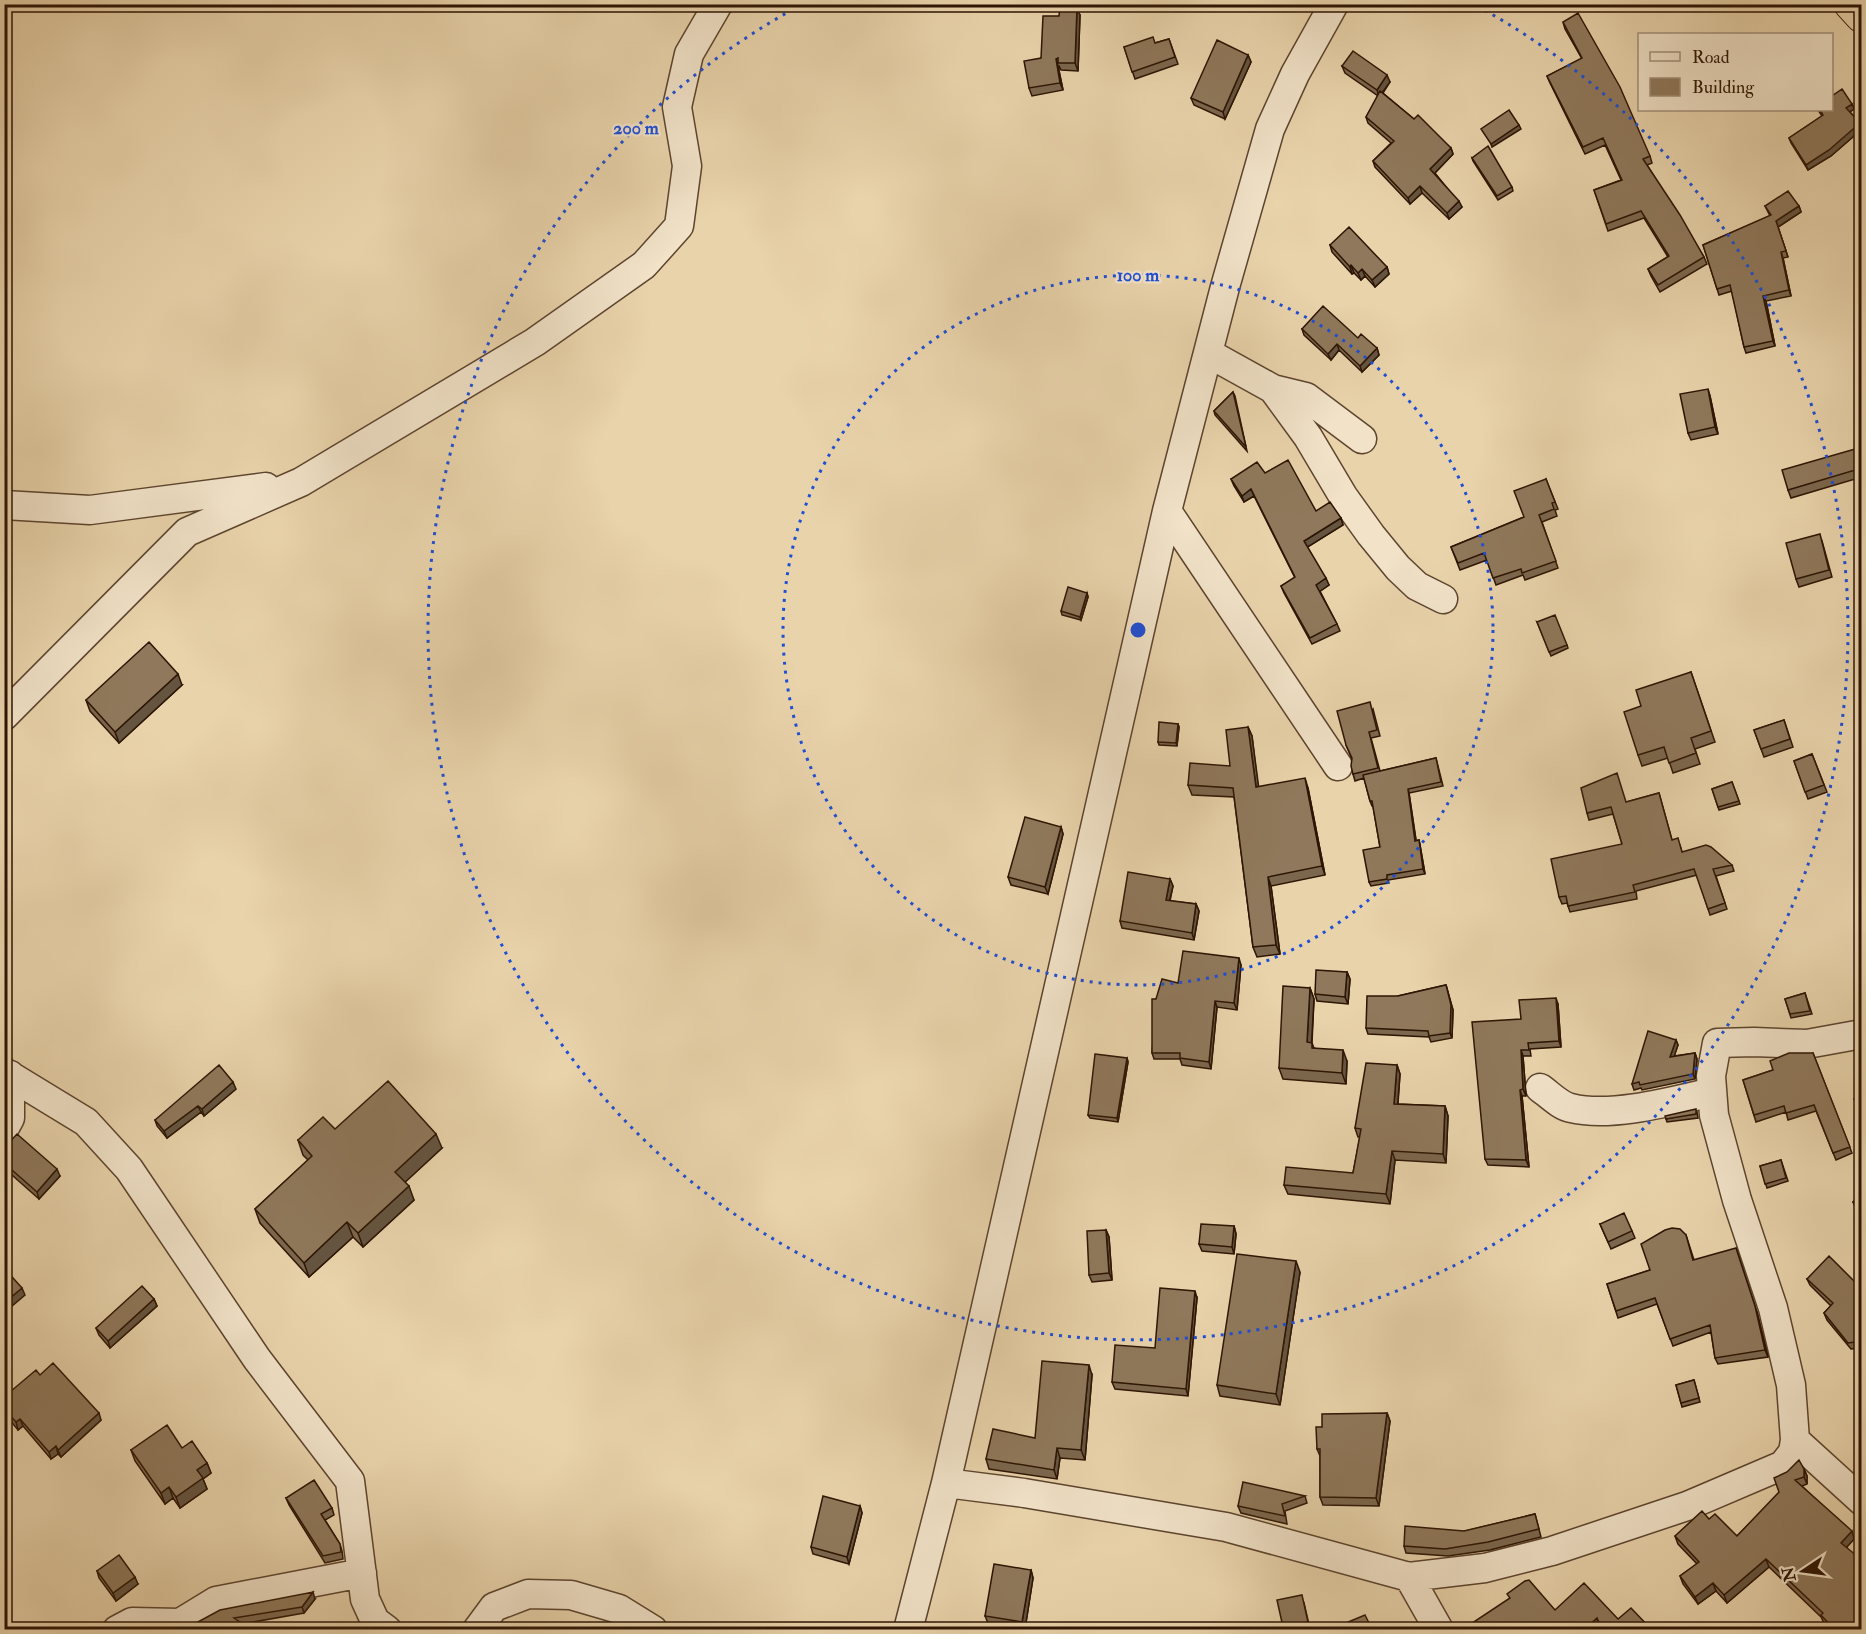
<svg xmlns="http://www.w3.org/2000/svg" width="1866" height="1634" font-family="'IM FELL Double Pica',serif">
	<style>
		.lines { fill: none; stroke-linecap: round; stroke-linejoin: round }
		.minor-casing { stroke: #5c442e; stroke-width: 31 }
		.highway-casing { stroke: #2d1504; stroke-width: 35 }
		.minor { stroke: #f1e2c8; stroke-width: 28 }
		.highway { stroke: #e9d3ab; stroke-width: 33 }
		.wall { fill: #7b674e; stroke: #2d1504; stroke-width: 1.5 }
		.shaded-wall { fill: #645440; stroke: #2d1504; stroke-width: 1.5 }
		.building { fill: #8f785b; stroke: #2d1504; stroke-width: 1.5 }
		.ring { fill: none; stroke: #1d4ed8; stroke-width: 3; stroke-dasharray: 3 6 }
		.centre { fill: #1d4ed8; stroke: #f1e2c8; stroke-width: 3 }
		.ring-label { font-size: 18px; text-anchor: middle; font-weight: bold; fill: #1d4ed8; stroke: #f1e2c8; stroke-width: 4.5; stroke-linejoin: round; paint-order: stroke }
	</style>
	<rect width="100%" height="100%" fill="#e9d3ab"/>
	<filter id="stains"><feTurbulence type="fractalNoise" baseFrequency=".00333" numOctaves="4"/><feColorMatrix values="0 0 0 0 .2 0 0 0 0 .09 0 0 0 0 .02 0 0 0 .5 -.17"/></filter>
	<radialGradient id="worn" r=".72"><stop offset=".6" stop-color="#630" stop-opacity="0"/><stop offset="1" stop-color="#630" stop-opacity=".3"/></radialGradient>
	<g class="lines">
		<defs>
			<path id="minor" d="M1208,353l65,36 35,48 35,59 28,39 27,33 19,18 26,13
				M1273,389l33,8 56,42
				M4,505l86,5 176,-23
				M1167,511l171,255
				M4,716l183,-184 114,-50 234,-140 109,-77 35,-39 8,-60 -10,-59 12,-53 29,-50
				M4,1072l82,50 43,47 128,190 93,122 15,118 10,22 12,9
				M1540,1088c9,6 20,18 31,20 40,10 102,-7 141,-16
				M4,1129l6,-11v-43
				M1795,1440l67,61
				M946,1483l78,10 202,34 183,50 76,-9 67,-17 135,-45 96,-41 10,-13 2,-12 -4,-55 -18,-77 -36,-108 -23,-85 -3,-39 6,-33 37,-1 53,2 55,-10
				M1409,1577l30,53
				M117,1630l15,-8 48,1 36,-22 146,-28
				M477,1630l17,-23 34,-13 43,1 48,14 34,21
				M908,1630l38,-147 221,-972 58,-224 45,-158 25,-55 39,-70"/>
			<path id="highway" d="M1851,4l11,12"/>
		</defs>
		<use href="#minor" class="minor-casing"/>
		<use href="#highway" class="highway-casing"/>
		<use href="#minor" class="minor"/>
		<use href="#highway" class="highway"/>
	</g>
	<path class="wall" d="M1080,15l-2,56 -17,-1 -2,-4h-1l5,24 -31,6 -3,-8 12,-30 18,-42z
		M1563,22l87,134 2,7 -5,2 57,92 3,7 -47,28 -9,-16 -3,-7 20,-12 -24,-39 -36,13 -14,-41 27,-10 -16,-35 -20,9 -35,-71 -3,-7 35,-17 -17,-30z
		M1169,39l9,25 -43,15 -11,-32 31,-4z
		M1248,55l3,7 -26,57 -31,-14 -3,-7z
		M1342,66l48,16 -7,11 31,26 37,29 2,6 -18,19 27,34 -13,12 -27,-26 -12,11 -35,-37 -2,-6 18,-18 -23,-20 -2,-6 12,-21 -33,-23z
		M1852,104l2,5 -4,3 10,11 2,6 -31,27 -23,14 -17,-27 -2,-5 33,-22 -4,-6z
		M1472,158l40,29 1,4 -15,9 -25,-39z
		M1765,206h34l2,6 -23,15 10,30 -5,1 8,38 -25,5 9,45 -29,7 -2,-6 -12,-56 -13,4 -16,-50 67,-29z
		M1330,245l57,22 2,7 -14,13 -10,-11 -4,4 -7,-7 -2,1 -20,-22z
		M1302,329l56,9 19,10 2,7 -17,17 -23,-22 -8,10 -27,-25z
		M1233,392l2,4 12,55 -32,-36 -1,-4z
		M1710,396l8,38 -27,6 -3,-7z
		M1862,447v30l-71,21 -3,-8z
		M1265,473l51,38 25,7 2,7 -36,22 22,38 -9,6 17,33 3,7 -28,13 -28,-51 -3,-7 14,-8 -41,-82 -10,6 -10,-16 -3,-7z
		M1546,479l12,30 -3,1 2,6 -15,6 16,46 -33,12 -2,-5 -27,10 -9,-25 -27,10 -9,-23 73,-30z
		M1822,541l10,36 -33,10 -3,-8z
		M1087,593l1,4 -7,23 -19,-5 -1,-4z
		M1537,622l30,23 1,3 -17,8z
		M1691,672l24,70 -20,7 5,15 -27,9 -5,-15 -26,8 -4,-11 3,-49z
		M182,685l-63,58 -29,-32 -4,-11z
		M1373,709l7,27 -9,2 9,33 56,-13 7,28 -34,7 7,48 3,-1 1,5 5,29 -37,6 1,3 -18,3 -2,-4 11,-35 -7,-41h-1l-2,-5 -6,-23 -9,3 -2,-7 -1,-15 -6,-14z
		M1784,720l9,27 -29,10 -10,-27z
		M1178,724l1,3 -2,19 -18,-1 -1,-3z
		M1248,727l4,9 6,51 50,1 17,87 -54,11 9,68 -23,3 -4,-10 -19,-150 -42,-2 -4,-10 42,-19z
		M1812,754l15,38 -19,7 -14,-38z
		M1732,782l8,22 -21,6 -7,-21z
		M1659,793l13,47 8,5 2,7 50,13 2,6 -18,5 11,33 -17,6 -13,-40 -61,16 1,8 -67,13 -3,-9 -5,1 -3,-7 63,-53 -9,-30 -24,6 -2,-7z
		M1061,827l2,7 -15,60 -37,-9 -3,-8z
		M1170,879l3,7 -3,15 26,3 3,7 -5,29 -72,-12 -2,-7z
		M1241,965l-4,45 -20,-3 -6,62 -29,-4 -2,-6h-26l-2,-6 4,-54 22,-16z
		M1347,972l3,7 -2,25 -31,-3 -2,-7z
		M1446,985l7,25 -1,28 -21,4 -2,-5 -61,-3 -2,-6 32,-32z
		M1310,988l4,11 -2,44 2,5 33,13 -1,23 -63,-5 -4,-11z
		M1805,993l7,21 -21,4 -6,-19z
		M1558,1004l3,43 -31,2 1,7h-8l3,40h-4l7,71 -41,-2 -3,-6 36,-140z
		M1676,1040l2,5 -4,11 21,-3 2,6 -2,20 -53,11 -1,-2 -7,2 -2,-6z
		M1813,1053l39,100 -16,7 -20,-49 -28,9 -2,-8 -30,10 -13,-42 30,-10z
		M1127,1058l1,4 -10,60 -28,-4 -2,-3z
		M1397,1065l3,9 -2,30 47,2 3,10 -2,47 -51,-3 -5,44 -102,-10 -4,-9 69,-12 7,-36h-2l-3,-9z
		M236,1089l-32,27 -3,-4 -34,26 -10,-12 -2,-6z
		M1862,1092v20l-5,-6 -3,-7z
		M1697,1112l1,6 -31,4 -1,-3z
		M298,1140l144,8 -37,34 9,18 -51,47 -10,-10 -44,40 -49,-54 -5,-14 53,-49 -5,-5z
		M4,1148l56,28 -21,23 -35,-31z
		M1781,1160l7,21 -21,7 -7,-22z
		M1862,1194v21l-6,-6 -3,-7z
		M1600,1224l32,7 3,7 -24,11z
		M1234,1226l2,8 -2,20 -32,-3 -3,-7z
		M1106,1230l3,7 3,43 -20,2 -3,-7z
		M1686,1235l8,25 63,52 11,45 -50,7 -3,-6 -4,-26 -38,14 -16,-42 -39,14 -11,-34 43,-14z
		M1300,1272l-20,133 -60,-9 -3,-11z
		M1807,1279l55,10v59l-11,1 -24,-29 -3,-7 7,-7 -21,-21z
		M1197,1298l-9,98 -73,-7 -3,-7 43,-34z
		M154,1299l3,7 -47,42 -11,-13 -3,-7z
		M40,1375l61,45 -40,37 -3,-3 -7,5 -28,-33 -5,4 -14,-17v-16z
		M1092,1375l-7,85 -25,-2 -3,21 -68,-10 -3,-10 49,-21z
		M1694,1380l6,22 -18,5 -6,-22z
		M1387,1413l3,8 -11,85 -56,-1 -3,-8v-41l-3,-7 5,-22z
		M182,1448l25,15 4,10 -8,6 4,10 -27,19 -7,-10 -8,6 -30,-43 -4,-11z
		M1804,1469l3,7v8l-5,2 52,53 -7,8 15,82h-32l-6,-6 -3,-6 -52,-50 -42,36 -11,-12 -18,13 -15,-20 -3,-8 17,-12 -19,-20 -3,-8 34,-17 28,17z
		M1305,1496l2,7 -22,8 2,13 -46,-11 -3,-7z
		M286,1498l46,10 2,7 -9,5 15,24 2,7 1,8 -18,4 -36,-58z
		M860,1506l2,7 -13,51 -36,-10 -2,-7z
		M1535,1514l6,23 -51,13 -42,6 -42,-3 -2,-7z
		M1031,1570l2,8 -8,51 -37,-6 -3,-7z
		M97,1571l41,13 -22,17 -17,-23z
		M315,1599l-11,14 -62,11 -57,5z
		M1304,1603l6,26h-26l-1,-2z"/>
	<path class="shaded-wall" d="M1077,8l3,7 -2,56 -3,-8z
		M1248,55l3,7 -26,57 -2,-7z
		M1056,59l2,7 5,24 -3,-7z
		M1387,75l3,7 -11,15 -2,-7z
		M1852,104l2,5 -6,4 -2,-5z
		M1860,123l2,6 -31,27 -23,14 -2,-5z
		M1519,125l2,4 -29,18 -1,-3z
		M1451,148l2,6 -20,21 -3,-6z
		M1420,186l2,7 -12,11 -2,-6z
		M1459,201l3,6 -13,12 -2,-6z
		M1799,206l2,6 -23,15 10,30 -12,-36z
		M1781,252l2,6 8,38 -2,-6z
		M1351,265l3,8 -2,1 -2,-7z
		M1387,267l2,7 -14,13 -3,-7z
		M1362,269l3,7 -4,4 -3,-7z
		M1763,296l3,5 9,45 -2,-5z
		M1337,344l2,6 -8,10 -3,-6z
		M1377,348l2,7 -17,17 -2,-6z
		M1708,389l2,7 8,38 -3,-7z
		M1251,489l3,7 -10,6 -2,-6z
		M1341,518l2,7 -37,23 -2,-7z
		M1326,578l3,7 -10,7 -3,-7z
		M1087,593l1,4 -7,23 -1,-3z
		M178,674l4,11 -63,58 -4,-11z
		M1178,724l1,3 -2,19 -1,-3z
		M1248,727l4,9 8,61 -4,-10z
		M1305,778l3,10 17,87 -3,-9z
		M1408,789l1,4 8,53 -2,-5z
		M1061,827l2,7 -15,60 -3,-7z
		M1419,840l1,5 5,29 -2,-5z
		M1268,877l3,9 9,68 -4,-9z
		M1170,879l3,7 -5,21 -2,-7z
		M1196,904l3,7 -5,29 -2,-7z
		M1239,958l2,7 -4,45 -3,-7z
		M1347,972l3,7 -2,25 -3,-7z
		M1446,985l7,25 -1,28 -2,-5z
		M1310,988l4,11 -3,54 -4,-11z
		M1556,998l2,6 3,43 -2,-6z
		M1215,1001l2,6 -6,62 -2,-7z
		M1676,1040l2,5 -6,18 -2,-6z
		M1343,1050l4,11 -1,23 -4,-11z
		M1521,1050l2,6 3,40 -3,-7z
		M1695,1053l2,6 -2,20 -2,-5z
		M1127,1058l1,4 -10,60 -1,-4z
		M1397,1065l3,9 -3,39 -3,-9z
		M233,1082l3,7 -32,27 -2,-7z
		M1520,1090l2,6 7,71 -3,-7z
		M198,1106l3,6 -34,26 -3,-7z
		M1445,1106l3,10 -2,47 -3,-9z
		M436,1134l6,14 -41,38 -6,-14z
		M1392,1151l3,9 -5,44 -4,-10z
		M57,1169l3,7 -21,23 -2,-7z
		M409,1186l5,14 -51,47 -5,-14z
		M347,1222l6,15 -44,40 -5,-14z
		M1234,1226l2,8 -2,20 -2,-7z
		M1106,1230l3,7 3,43 -3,-7z
		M1736,1248l21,64 11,45 -3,-7z
		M1296,1261l4,11 -20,133 -4,-11z
		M22,1288l3,7 -20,17 -1,-9z
		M1195,1291l2,7 -9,98 -2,-7z
		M154,1299l3,7 -47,42 -2,-7z
		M1089,1365l3,10 -7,85 -4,-10z
		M99,1413l2,7 -40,37 -3,-7z
		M1387,1413l3,8 -11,85 -3,-8z
		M20,1419l3,7 -5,4 -2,-8z
		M56,1446l2,8 -7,5 -2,-7z
		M1057,1448l3,10 -3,21 -3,-9z
		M207,1463l4,10 -8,6 4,10 -27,19 -4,-11 21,-27z
		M1804,1469l3,7v8l-3,-7z
		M169,1487l4,11 -8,6 -4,-11z
		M860,1506l2,7 -13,51 -2,-7z
		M1852,1531l2,8 -10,11 -3,-7z
		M1766,1559l3,8 -42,36 -3,-8z
		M1031,1570l2,8 -8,51 -3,-7z
		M135,1577l3,7 -22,17 -3,-8z
		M1713,1583l3,8 -18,13 -3,-7z
		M313,1592l2,7 -11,14 -2,-6z
		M1597,1618l3,8 -4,3h-11z"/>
	<path class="building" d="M1060,7l17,1 -2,55h-17v-5l-2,1 4,24 -31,5 -5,-27 17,-3 2,-42h16z
		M1578,13l42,74 30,69 -7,3 37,56 24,42 -46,28 -10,-16 21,-13 -28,-45 -35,13 -12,-34 28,-10 -19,-42 -20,9 -36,-71 35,-18 -19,-36z
		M1153,37l2,6 14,-4 6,18 -43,15 -8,-25z
		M1217,40l31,15 -25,57 -32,-14z
		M1353,51l34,24 -10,15 -35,-24z
		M1842,89l10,15 -6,4 14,15 -31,27 -23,15 -17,-27 34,-23 -3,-5h12v-14z
		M1380,91l34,28 4,-4 33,33 -21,21 29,32 -12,12 -27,-27 -12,12 -35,-37 21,-20 -28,-24z
		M1509,110l10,15 -28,19 -10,-15z
		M1488,146l24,41 -15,9 -25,-38z
		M1788,191l11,15 -23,15 10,30 -5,1 8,38 -26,6 10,45 -29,6 -14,-62 -13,4 -14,-44 68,-30 -6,-9z
		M1349,227l38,40 -15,13 -10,-11 -4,4 -7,-8 -1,2 -20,-22z
		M1323,306l35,32 3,-4 16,14 -17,18 -23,-22 -9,10 -26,-25z
		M1708,389l7,38 -27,6 -8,-39z
		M1233,392l13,55 -32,-36z
		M1862,447v21l-74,22 -6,-20z
		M1288,460l28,51 14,-9 11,16 -37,23 22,37 -10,7 21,39 -27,14 -29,-52 14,-9 -44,-88 -9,7 -11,-17 26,-17 8,11z
		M1546,479l9,23 -3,1 2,6 -15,6 17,46 -34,12 -1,-4 -28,9 -9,-25 -26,10 -7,-16 73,-30 -10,-26z
		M1820,534l9,36 -33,9 -10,-36z
		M1068,587l19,6 -7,24 -19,-6z
		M1555,615l12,30 -18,7 -12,-30z
		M149,642l29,32 -63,58 -29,-32z
		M1691,672l20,59 -20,7 5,15 -27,10 -5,-16 -26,8 -14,-43 17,-6 -5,-16z
		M1370,702l7,28 -8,2 9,36 -25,6 -2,-8 1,-8 -6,-13 -9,-34z
		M1784,720l6,19 -29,10 -7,-19z
		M1159,722l19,2 -2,19 -18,-1z
		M1248,727l8,60 49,-9 17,88 -54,11 8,68 -23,2 -20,-159 -45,-3 2,-22 40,3 -4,-36z
		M1812,754l12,31 -19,7 -11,-31z
		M1436,758l5,24 -33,7 7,52 4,-1 4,29 -36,6v4l-18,3 -6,-32 17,-3 -8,-46h-2l-7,-26z
		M1617,773l9,29 33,-9 13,47 6,-2 4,14 24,-7 5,2 21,18 -19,4 12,34 -17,6 -14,-40 -61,16 2,7 -67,14 -2,-10 -7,1 -8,-38 71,-15 -11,-37 -24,6 -6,-25z
		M1732,782l7,19 -21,6 -6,-18z
		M1025,817l36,10 -16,60 -37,-10z
		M1128,872l42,7 -4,21 30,4 -4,29 -72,-12z
		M1183,951l56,7 -5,45 -19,-2 -6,61 -29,-4v-5h-28v-54h4l6,-20 16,4z
		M1316,970l31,2 -2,25 -30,-3z
		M1446,985l5,20 -1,28 -21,3 -1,-5 -62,-3 1,-32h31z
		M1283,986l27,2 -3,54 5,1v5l31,2 -1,23 -63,-5z
		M1805,993l5,18 -20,3 -5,-15z
		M1556,998l3,43 -31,2 1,7h-8l2,39 -3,1 6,70 -41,-1 -13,-137 49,-3 -2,-19z
		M1648,1031l28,9 -6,17 25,-4 -2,21 -53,11 -1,-3 -7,2z
		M1789,1053h24l37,94 -17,6 -19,-48 -28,8 -2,-7 -30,9 -11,-35 30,-10 -3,-9z
		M1095,1054l32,4 -10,60 -29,-3z
		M1366,1063l31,2 -3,39 51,2 -2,48 -51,-3 -6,43 -102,-9 2,-18 67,6 8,-44 -6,-1z
		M219,1065l14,17 -31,27 -4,-3 -34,25 -9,-11z
		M388,1081l48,53 -41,38 14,14 -51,47 -11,-11 -43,41 -49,-54 57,-53 -14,-16 25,-23 12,12z
		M1862,1092v15l-8,-8z
		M1696,1109v5l-30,5 -1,-3z
		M17,1134l40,35 -20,23 -33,-29v-15z
		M1781,1160l5,18 -21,6 -5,-18z
		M1862,1194v17l-9,-9z
		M1624,1213l8,18 -24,11 -8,-18z
		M1201,1224l33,2 -2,21 -33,-3z
		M1672,1228l8,1 6,6 7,25 43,-12 19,58 10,44 -50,8 -5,-33 -40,14 -15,-41 -39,13 -9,-27 43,-14 -9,-26 24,-14z
		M1106,1230l3,43 -20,2 -2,-44z
		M1237,1254l59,7 -20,133 -59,-9z
		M1829,1256l33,33v52l-14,2 -24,-30 9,-10 -26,-24z
		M4,1268l18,20 -18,15z
		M142,1286l12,13 -46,42 -12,-13z
		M1160,1288l35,3 -9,98 -74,-7 3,-37 40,3z
		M1042,1361l47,4 -8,85 -24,-2 -3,22 -68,-11 7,-30 42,9z
		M53,1363l46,50 -41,37 -2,-4 -7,6 -29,-33 -4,3 -12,-13v-12l32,-27 4,5z
		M1694,1380l5,18 -18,5 -5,-18z
		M1387,1413l-11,85 -56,-1v-48h-3l-1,-22h6v-13z
		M167,1425l15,23 10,-7 15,22 -10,7 6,8 -27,19 -7,-10 -8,6 -30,-43z
		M1799,1460l5,9v8l-9,3 57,51 -11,12 21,17v69h-28l-13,-14 2,-2 -57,-54 -42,36 -11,-12 -18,14 -15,-21 19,-14 -24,-26 27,-25 7,8 6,-5 22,22 42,-44 -5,-14 13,-6z
		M314,1480l18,28 -11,6 19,30 1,8 -18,4 -37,-58z
		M1243,1482l62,14 -23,8 3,12 -47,-10z
		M823,1496l37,10 -13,51 -36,-10z
		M1535,1514l4,15 -51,13 -43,7 -41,-3 1,-20 59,5z
		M119,1555l16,22 -22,16 -16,-22z
		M994,1564l37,6 -9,52 -37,-6z
		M1529,1580l26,30 29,-27 34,36 13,-11 20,21h-49l-5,-11 -12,11h-117l-2,-2 44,-29 -3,-4 18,-13z
		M313,1592l-11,15 -68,11 16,11h-65l35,-19z
		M1302,1595l6,27 -25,5 -6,-27z
		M1365,1615l7,14h-23l-3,-6z"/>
	<g class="ring">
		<circle cx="1138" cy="630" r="355"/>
		<path d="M1477 6A710 710 0 1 1 799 6"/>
	</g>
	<circle cx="1138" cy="630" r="9" class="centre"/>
	<g class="ring-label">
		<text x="636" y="134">200 m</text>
		<text x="1138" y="281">100 m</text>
	</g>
	<rect width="1866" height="1634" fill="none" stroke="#e9d3ab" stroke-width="24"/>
	<rect x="6" y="6" width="1854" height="1622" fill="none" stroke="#2d1504" stroke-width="3"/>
	<rect x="12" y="12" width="1842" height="1610" fill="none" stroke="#2d1504" stroke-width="1.5"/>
	<rect x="1638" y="33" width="195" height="78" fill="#f1e2c8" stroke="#a3907a" stroke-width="1.5"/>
	<rect x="1650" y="52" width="30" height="9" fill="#f1e2c8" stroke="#a3907a" stroke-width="1.5"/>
	<text x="1692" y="63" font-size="18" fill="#2d1504">Road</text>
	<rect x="1650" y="78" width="30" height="18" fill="#8f785b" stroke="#a3907a" stroke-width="1.5"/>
	<text x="1692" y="93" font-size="18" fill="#2d1504">Building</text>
	<g transform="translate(1803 1571) rotate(257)" stroke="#f1e2c8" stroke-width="4.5" paint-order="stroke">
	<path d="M0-4.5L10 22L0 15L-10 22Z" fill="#2d1504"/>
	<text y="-9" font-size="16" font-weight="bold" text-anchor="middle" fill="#2d1504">N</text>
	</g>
	<rect width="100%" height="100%" filter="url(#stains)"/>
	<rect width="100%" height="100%" fill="url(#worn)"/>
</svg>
